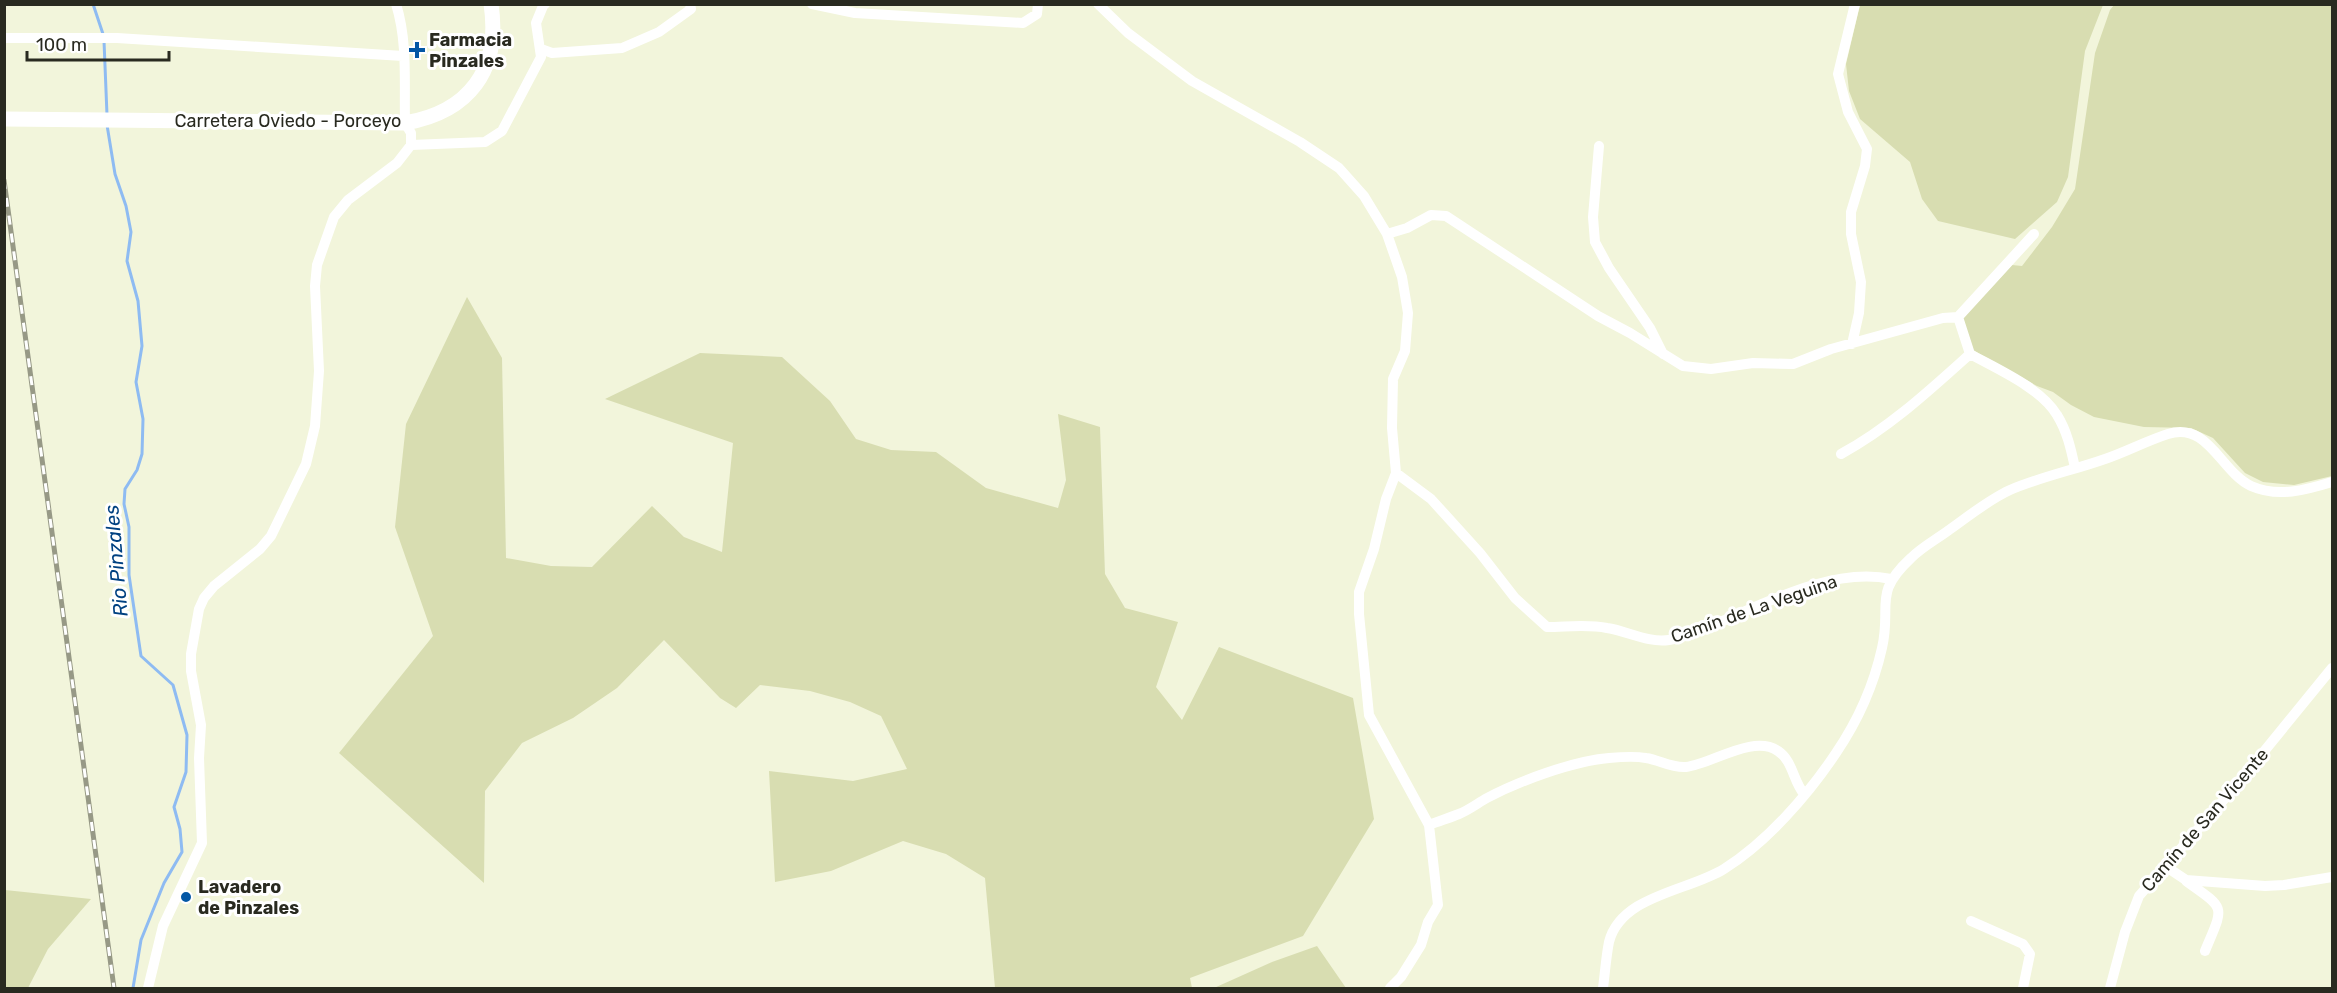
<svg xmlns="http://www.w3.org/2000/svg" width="2337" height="993" font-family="Rubik,sans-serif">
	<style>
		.green { fill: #d8ddb1 }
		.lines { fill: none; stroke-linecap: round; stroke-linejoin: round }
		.stream { stroke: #8ebbf2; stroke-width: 3 }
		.street { stroke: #fff; stroke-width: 10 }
		.secondary { stroke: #fff; stroke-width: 15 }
		.rail-casing { stroke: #979986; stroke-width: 5 }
		.rail { stroke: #fff; stroke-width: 3; stroke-dasharray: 9; stroke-linecap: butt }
		.poi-dot { fill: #0357a5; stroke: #fff; stroke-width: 2 }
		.labels { text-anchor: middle; stroke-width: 6; stroke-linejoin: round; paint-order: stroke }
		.poi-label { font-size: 18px; font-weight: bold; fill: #292a20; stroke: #fff; text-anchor: start }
		.street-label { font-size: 18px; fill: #292a20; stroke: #fff }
		.water-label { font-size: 20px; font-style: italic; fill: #004181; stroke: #fff }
	</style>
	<rect width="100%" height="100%" fill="#f2f5db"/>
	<path class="green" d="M1860,5h243l-18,46 -17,126 -11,25 -42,37 -77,-18 -16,-22 -12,-37 -50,-43 -11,-28 -3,-27z
		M2114,5h218v471l-38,9 -31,-3 -18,-9 -32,-35 -22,-10 -47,-1 -50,-10 -23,-12 -18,-13 -16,-6 -64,-36 -10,-32 49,-53 10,1 30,-39 23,-38 20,-136 15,-43z
		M467,297l35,61 4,200 45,8 41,1 60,-61 32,31 38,15 11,-109 -128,-44 95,-46 82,4 48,44 26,38 35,11 45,2 50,36 72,20 8,-28 -8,-66 42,13 5,147 20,34 53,14 -22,65 26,33 37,-73 134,51 21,121 -71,117 -113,42 2,10h-197l-10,-110 -39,-24 -43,-13 -72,30 -56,11 -6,-111 84,10 54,-12 -26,-53 -31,-14 -40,-11 -50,-6 -24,23 -16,-10 -56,-58 -47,48 -44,30 -51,25 -37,48 -1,92 -145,-130 94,-117 -38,-109 11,-103z
		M5,890l86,9 -43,50 -20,39h-23z
		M1317,946l29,42h-132l58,-26z"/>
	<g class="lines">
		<path class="stream" d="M93,4l10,30
			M104,41l3,74
			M107,125l8,49 11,32 5,26 -4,29 11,40 4,45 -6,36 7,37 -1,35 -5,16 -12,19 -1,15 5,23v48l12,81 32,29 14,50 -1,37 -12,35 6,22 2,23 -18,31 -23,57 -8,48"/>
		<path class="street" d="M812,4l43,9 168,10 14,-9 1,-10
			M1098,4l30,29 64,48 108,61 39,26 25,28 23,38 15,43 6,36 -3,38 -12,28 -1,49 4,45 -10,26 -12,50 -15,43v22l10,101 60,110 9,80 -10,17 -7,23 -20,32 -11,11
			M4,38h113l286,18
			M541,49l11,4 70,-5 37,-16 32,-23 -1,-5
			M411,145l74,-3 17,-11 39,-74 -5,-34 7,-17 2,-2
			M1599,146l-6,71 2,25 14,26 41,60 13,26
			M1387,234l20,-6 24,-13 15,1 152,100 32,17 53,33 28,3 42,-6 40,1 38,-15 112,-31 15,-1
			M1958,317l12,37c27,15 71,34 87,61 10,16 14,34 18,53
			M1958,317l76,-83
			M1852,344l7,-31 2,-31 -10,-48v-22l14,-46 2,-17 -19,-37 -10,-38 17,-70
			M1841,454c48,-26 89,-64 129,-100
			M1396,473l35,26 49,54 35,45 32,29c19,0 41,-3 60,1 21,3 40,15 62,12 20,-3 38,-13 56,-20 48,-21 113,-53 166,-41
			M1429,825c10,-4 20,-7 30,-11 10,-4 19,-11 28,-16 32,-17 86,-37 122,-40 11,-1 26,-2 37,0 14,2 24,10 40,9 26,-3 67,-33 92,-16 15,10 15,30 26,43
			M2165,866l21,14 79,6 19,-1 48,-8
			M2186,881c41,29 38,24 19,70
			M1971,921l52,23 7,10 -7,34
			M148,988l15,-62 39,-83 -3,-85 2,-33 -10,-54v-17l8,-45 5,-11 10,-12 46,-37 11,-13 35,-72 9,-38 4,-55 -4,-85 2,-21 17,-48 14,-17 49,-37 14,-18v-12l-6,-10c-1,-39 3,-81 -9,-119
			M1603,988c2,-15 3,-31 6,-46 12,-47 80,-51 115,-73 43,-27 84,-74 112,-116 21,-31 38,-69 46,-105 10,-43 -10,-54 29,-90 11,-11 26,-19 38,-28 20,-14 39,-30 61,-40 30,-13 64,-20 95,-31 21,-7 41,-18 63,-25 40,-13 53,38 83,52 27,12 55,4 81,-4
			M2110,988l15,-56 14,-36 96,-109 97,-119"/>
		<path class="secondary" d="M4,119l401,4c64,-11 96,-53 86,-119"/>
		<defs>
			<path id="rail" d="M4,180l110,808"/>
		</defs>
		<use href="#rail" class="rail-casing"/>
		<use href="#rail" class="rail"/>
	</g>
	<g class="poi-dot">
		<path d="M414 41h6v6h6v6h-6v6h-6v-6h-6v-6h6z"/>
		<circle cx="186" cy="897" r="6"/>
	</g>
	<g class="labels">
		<g class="poi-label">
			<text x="429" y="46">Farmacia<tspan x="429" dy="21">Pinzales</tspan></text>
			<text x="198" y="893">Lavadero<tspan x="198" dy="21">de Pinzales</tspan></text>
		</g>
		<g class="street-label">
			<text x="288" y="127">Carretera Oviedo - Porceyo</text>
			<text transform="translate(1754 609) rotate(-19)" y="6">Camín de La Veguina</text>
			<text transform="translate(2205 820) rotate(-49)" y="6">Camín de San Vicente</text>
		</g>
		<g class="water-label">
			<text transform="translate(116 561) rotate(-95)" y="7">Rio Pinzales</text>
		</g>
	</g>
	<rect width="2337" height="993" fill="none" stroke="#292a20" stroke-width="12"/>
	<path d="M27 51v9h142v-9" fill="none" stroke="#292a20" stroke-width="3"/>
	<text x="36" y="51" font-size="18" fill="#292a20" stroke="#ffffff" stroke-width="4.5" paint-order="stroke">100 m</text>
</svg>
